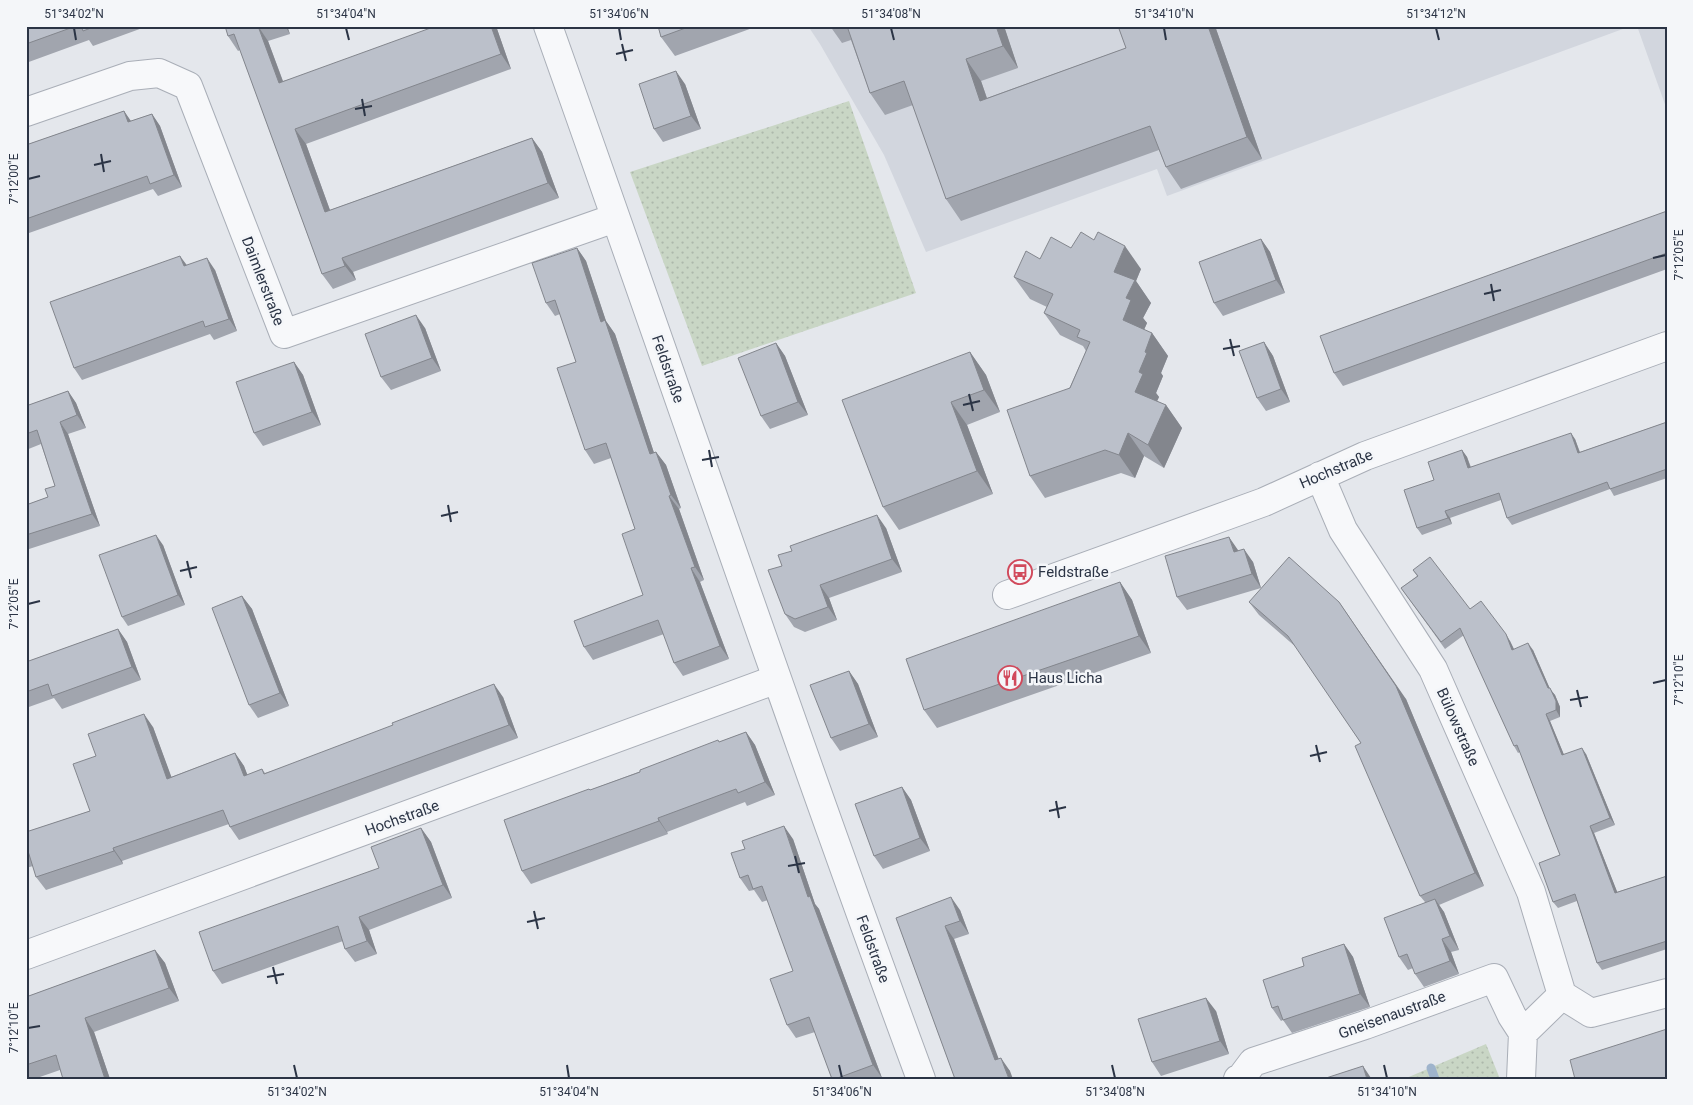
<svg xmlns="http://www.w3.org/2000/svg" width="1693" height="1105" font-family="Roboto,sans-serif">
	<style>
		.built { fill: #d2d6de }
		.grass { fill: url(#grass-dots) }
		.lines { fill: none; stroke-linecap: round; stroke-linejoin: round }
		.stream { stroke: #9fb4cc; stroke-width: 9 }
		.street-casing { stroke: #a9aeb7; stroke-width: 30 }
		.street { stroke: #f7f8fa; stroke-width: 28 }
		.wall { fill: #a1a5ae }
		.shaded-wall { fill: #83868d }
		.building { fill: #bbc0ca; stroke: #83868d }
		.ticks { fill: none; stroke: #2b3445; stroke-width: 2 }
		.labels { text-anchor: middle; stroke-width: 5; stroke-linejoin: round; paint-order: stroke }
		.street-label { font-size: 15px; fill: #2b3445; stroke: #f4f6f9 }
		.poi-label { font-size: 15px; fill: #2b3445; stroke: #f4f6f9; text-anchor: start }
		.neatline { fill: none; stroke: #2b3445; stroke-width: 2 }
		.ticks-label { font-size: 12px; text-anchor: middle; fill: #2b3445 }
	</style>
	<defs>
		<pattern id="grass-dots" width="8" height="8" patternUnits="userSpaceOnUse" patternTransform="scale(1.25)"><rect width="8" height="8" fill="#c9d6c5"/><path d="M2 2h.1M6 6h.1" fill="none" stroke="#adb8ab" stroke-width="1.8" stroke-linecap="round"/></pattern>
	</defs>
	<rect width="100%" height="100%" fill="#e4e7ec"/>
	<path class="built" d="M808,26h823l-464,170 -10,-27 -231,83 -42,-97 -64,-111z
		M1637,26h30v84z"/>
	<path class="grass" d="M849,101l67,192 -214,73 -72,-194z
		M1486,1044l14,35h-96z"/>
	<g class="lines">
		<path class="stream" d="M1431,1068l4,11"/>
		<defs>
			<path id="street" d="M548,26c125,351 244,704 373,1053
				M26,112l104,-36 29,-3 29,13 96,248 331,-116
				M1320,476l23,54 90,139 98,223 31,103
				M1007,595l257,-93 101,-46 302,-110
				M26,955l751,-276
				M1562,995l29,18 76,-20
				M1238,1079l3,-1 12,-16 112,-37 129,-47 18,38 11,17 39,-38
				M1521,1079l2,-46"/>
		</defs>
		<use href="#street" class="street-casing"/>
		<use href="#street" class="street"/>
	</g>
	<path class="wall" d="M26,26h122l-55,20 -4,-6 -63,23z
		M225,26h62l3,8 -22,7 15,40 213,-55 15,43 -205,75 24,66 202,-72 10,14 17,46 -206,74 3,8 -23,9 -11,-15 -82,-224 -2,1 -10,-15z
		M658,26h100l-83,30 -14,-19z
		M830,26h174l14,42 -37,13 6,17 139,-50 -8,-22h97l47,133 -81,30 -15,-22 -7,-17 -198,71 -15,-22 -33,-94 -28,10 -15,-22 -19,-53 -9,3z
		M685,84l16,45 -38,13 -9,-13z
		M124,111l7,10 21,-7 8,12 22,61 -24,9 -5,-7 -124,44 -3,-4v-84z
		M1667,211v58l-324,117 -9,-13z
		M1261,239l9,13 15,41 -62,23 -9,-13z
		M577,248l9,13 20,60 9,13 39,119 2,-1 10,13 15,43 -2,1 25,71 -4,2 29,77 -46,17 -9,-13 -10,-29 -71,26 -9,-13 59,-52 -8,-66 -24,-71 -17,6 -9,-14 -9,-88 -16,-48 -5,2 -9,-13z
		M1040,259l101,10 -5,12 15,22 -8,15 4,5 -3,7 8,3 16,23 -7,17 2,3 -7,17 3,4 -2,4 9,4 16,23 -18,40 -20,-12 -9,22 -14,-5 -76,25 -15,-22 56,-125 -3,-5 -23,-11 -16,-22 3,-6 -17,-8 -16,-22z
		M186,265l29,5 22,61 -23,9 -4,-6 -128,46 -8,-12z
		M425,328l16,43 -50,19 -10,-13z
		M1264,342l9,14 17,46 -24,9 -9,-13z
		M776,343l9,13 23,59 -38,14 -9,-13z
		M970,352l16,23 14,37 -33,13 26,69 -94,36 -16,-23z
		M294,362l9,13 18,50 -58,21 -9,-13z
		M68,391l8,12 10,25 -18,6 32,92 -74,24v-45l22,-8 7,-11 -14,-42 -15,6v-44z
		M1667,422v56l-53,18 -4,-7 -98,36 -5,-7 -6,-18 -51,18 2,6 -30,11 -5,-7 17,-48 28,-30 5,7 4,10 104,-28 5,13z
		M886,528l16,44 -73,26 8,22 -32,12 -11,-5 -9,-13 -3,-48z
		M163,545l22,60 -57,21 -6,-9z
		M1239,550l14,12 8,26 -74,22 -10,-13z
		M1413,570l57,39 40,32 4,8 19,1 17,39 5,6 5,12v10l-10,4 14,34 22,-1 29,71 -21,8 23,59 50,-16v73l-65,21 -5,-7 -20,-62 -19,7 -5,-6 7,-47 -40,-103 -2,1 -4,-7 -50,-111 -19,14 -44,-61 16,-12z
		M1120,582l12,18 19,53 -214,75 -13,-18z
		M242,596l10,13 37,97 -31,12 -9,-13z
		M1249,602l157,97 78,187 -45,19 5,7 15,38 -8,2 8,22 -35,13 -9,-13 -2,-6 -5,2 -9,-13 26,-55 -5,-6 -59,-153 -64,-95 -38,-33z
		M118,629l9,13 14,38 -79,29 -8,-11 -28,10v-46z
		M849,671l9,13 20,53 -38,14 -9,-13z
		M503,697l15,41 -279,102 -9,-13 -1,-3 -107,37 1,3 -77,26 -10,-13 -3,-11 -7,2v-36l64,-21 6,-55 57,-29 18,50 64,-24 9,13 3,9 15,-6 3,4z
		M746,732l9,13 20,50 -28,11 -2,-4 -78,30 1,2 -137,50 -9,-13 67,-82 1,1z
		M902,787l9,13 19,51 -47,18 -9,-13z
		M421,828l10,14 21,56 -83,32 8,24 -22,8 -10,-13 -2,-8 -121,43 -9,-13 166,-103z
		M793,839l22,65 4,5 63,169 -2,1h-48l-17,-47 -19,6 -9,-13 6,-54 -25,-71 -6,2 -8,-12 -5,1 -9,-13z
		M960,910l9,24 -15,5 44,120 12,12 -55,8 -59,-161z
		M1344,944l9,13 17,50 -78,26 -9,-13 -2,1 -9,-13 32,-42z
		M155,950l10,13 14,38 -85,31 16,47h-47l-3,-9 -26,9h-8v-82z
		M1216,1011l13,43 -68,22 -9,-14z"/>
	<path class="shaded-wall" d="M258,26l10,15 21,57 -10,-15z
		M285,26h2l3,8z
		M491,26h5l15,43 -10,-15z
		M996,26h8l14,42 -15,-22z
		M1208,26h7l47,133 -15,-22z
		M966,59l15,22 14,41 -15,-21z
		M676,71l9,13 16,45 -10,-13z
		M124,111l8,12 -4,-1z
		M152,114l8,12 22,61 -8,-12z
		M295,129l11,15 30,83 -11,-15z
		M532,138l10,14 17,46 -11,-15z
		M1261,239l9,13 15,41 -9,-13z
		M1125,246l16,23 -5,12 15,22 -8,15 4,5 -9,20 -15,-23 -9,-48z
		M577,248l9,13 20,60 9,13 44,134 -9,-14 -49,-132z
		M180,256l9,12 -5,-2z
		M207,258l8,12 22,61 -8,-12z
		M342,258l11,14 3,8 -11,-14z
		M416,315l9,13 16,43 -9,-13z
		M1152,333l16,23 -7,17 2,3 -7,17 3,4 -8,17 -16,-22 4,-20 6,-20z
		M1264,342l9,14 17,46 -9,-13z
		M776,343l9,13 23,59 -10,-13z
		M970,352l16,23 14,37 -16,-22z
		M294,362l9,13 18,50 -9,-13z
		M68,391l8,12 10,25 -9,-13z
		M951,402l16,23 26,69 -16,-23z
		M1166,405l16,23 -18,40 -16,-23z
		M60,422l8,12 32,92 -8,-12z
		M1128,433l16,23 -9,22 -16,-23z
		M1571,433l4,6 7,20 -4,-6z
		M1462,450l5,7 6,18 -5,-7z
		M656,452l10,13 15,43 -10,-13z
		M669,496l10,13 25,71 -9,-13z
		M1445,511l5,7 2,6 -4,-6z
		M877,515l9,13 16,44 -10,-13z
		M156,535l7,10 22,60 -7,-10z
		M1229,537l9,13 6,15 -10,-13z
		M1244,549l9,13 8,26 -9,-14z
		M691,568l9,14 29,77 -9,-13z
		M1120,582l12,18 19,53 -12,-17z
		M820,585l9,13 8,22 -9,-13z
		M242,596l10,13 37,97 -9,-13z
		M1339,602l67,97 78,187 -9,-13z
		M118,629l9,13 14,38 -9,-13z
		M1506,634l4,7 7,15 -5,-6z
		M1528,643l5,7 17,39 5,6 5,12v10l-4,-7 -8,-22z
		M849,671l9,13 20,53 -9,-13z
		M494,684l9,13 15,41 -9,-13z
		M144,714l9,13 24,65 -10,-13z
		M1546,714l4,7 17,41 -5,-7z
		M746,732l9,13 20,50 -10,-13z
		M1582,748l4,6 29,71 -5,-7z
		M235,753l9,13 9,23 -9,-13z
		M902,787l9,13 19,51 -10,-13z
		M658,818l9,14 1,2 -9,-13z
		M784,826l9,13 22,65 4,5 63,169 -9,-13 -65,-168z
		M1590,826l4,7 26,66 -5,-6z
		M421,828l10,14 21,56 -9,-13z
		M113,848l9,13 1,3 -9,-13z
		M951,897l9,13 9,24 -9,-13z
		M1435,899l9,13 15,38 -9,-14z
		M359,917l10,13 8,24 -10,-13z
		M945,926l9,13 50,134 -9,-13z
		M1442,939l9,13 8,22 -9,-13z
		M1344,944l9,13 17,50 -10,-13z
		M155,950l10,13 14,38 -10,-13z
		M1206,998l10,13 13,43 -9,-13z
		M85,1018l9,14 16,47h-5z
		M1001,1058l9,13 3,8h-4z
		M1363,1066l8,12 1,1h-5z"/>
	<path class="building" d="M26,26h50l-50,18z
		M81,26h15l-13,5z
		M225,26h33l21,57 157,-57h55l10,28 -206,75 30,83 207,-74 16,45 -206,75 3,8 -23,8 -88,-240 -6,2z
		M658,26h33l-30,11z
		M847,26h149l7,20 -37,13 14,42 146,-53 -8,-22h90l39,111 -81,30 -16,-41 -204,73 -42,-118 -34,12z
		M676,71l15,45 -37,13 -15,-45z
		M124,111l4,11 24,-8 22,61 -24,9 -3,-8 -121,43v-74z
		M1667,211v42l-333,120 -14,-37z
		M1081,232l13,8 4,-8 27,14 -11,26 21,8 -9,18 5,2 -8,20 29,13 -7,19 2,1 -8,19 4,2 -8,18 31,13 -18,40 -20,-12 -9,22 -14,-5 -75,26 -23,-66 63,-22 20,-46 -13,-5 3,-7 -36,-17 9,-19 -39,-17 12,-26 14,8 11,-22 20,11z
		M1261,239l15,41 -62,23 -15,-41z
		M577,248l24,74 4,-2 45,134 6,-2 15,43 -2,1 26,71 -4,1 29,78 -46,17 -16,-43 -74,27 -10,-26 69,-26 -21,-61 13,-5 -29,-86 -21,7 -28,-82 19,-6 -21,-62 -9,3 -14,-40z
		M180,256l4,10 23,-8 22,61 -24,8 -2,-6 -129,47 -24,-66z
		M416,315l16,43 -51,19 -16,-43z
		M1264,342l17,47 -24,9 -18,-47z
		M776,343l22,59 -37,14 -23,-58z
		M970,352l14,38 -33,12 26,69 -94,36 -41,-107z
		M294,362l18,50 -58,21 -18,-51z
		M68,391l9,24 -17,7 32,92 -66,21v-30l22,-8 -3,-8 10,-3 -18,-56 -11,4v-28z
		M1667,422v47l-57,20 -3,-7 -100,36 -8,-25 -54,18 3,7 -31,10 -13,-38 30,-10 -6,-18 34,-12 6,18 103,-35 7,20z
		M877,515l15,44 -72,26 8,22 -33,12 -10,-5 -17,-44 14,-4 -4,-11 14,-4 -2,-5z
		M156,535l22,60 -56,22 -23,-62z
		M1229,537l5,15 10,-3 8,25 -75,23 -12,-41z
		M1289,557l50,45 57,84 79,187 -55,23 -65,-150 6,-3 -73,-107 -39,-34z
		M1430,557l40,52 11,-8 25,33 6,16 16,-7 20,45h2l6,13v9l-10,4 16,41 20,-7 28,70 -20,8 25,67 52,-17v65l-70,22 -22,-69 -22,8 -14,-39 21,-8 -43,-110 -3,1 -54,-118 -19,14 -40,-54 17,-12 -5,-6z
		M1120,582l19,54 -215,74 -18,-51z
		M242,596l38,97 -31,12 -37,-97z
		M118,629l14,38 -80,29 -4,-12 -22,8v-30z
		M849,671l20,53 -38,14 -21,-53z
		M494,684l15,41 -279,102 -7,-17 -110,38 1,3 -78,26 -8,-26 -2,1v-20l64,-21 -17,-47 23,-8 -8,-22 56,-20 23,65 68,-26 9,23 18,-7 2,5 129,-49 -1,-2z
		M746,732l19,50 -27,11 -2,-4 -78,29 1,3 -137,50 -18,-51 85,-31 1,1 50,-18v-2l78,-30 1,2z
		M902,787l18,51 -46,18 -19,-52z
		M784,826l24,71 2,-1 63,169 -38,14h-3l-23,-62 -22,8 -17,-46 23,-8 -31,-85 -9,3 -5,-14 -8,3 -9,-25 14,-4 -3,-8z
		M421,828l22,57 -84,32 8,24 -22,8 -7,-23 -125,45 -14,-39 180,-64 -8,-21z
		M951,897l9,24 -15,5 50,134 6,-2 8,21h-54l-59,-161z
		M1435,899l15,37 -8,3 8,22 -35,13 -8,-20 -8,3 -15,-39z
		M1344,944l16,50 -77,26 -5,-14 -6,2 -9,-28 41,-14 -2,-8z
		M155,950l14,38 -84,30 20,61h-42l-7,-24 -30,10v-68z
		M1206,998l14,43 -68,21 -14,-43z
		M1667,1029v50h-92l-5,-19z
		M1363,1066l4,13h-44z"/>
	<path class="ticks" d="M74,28l2,12M346,28l3,12M619,28l2,12M891,28l3,12M1164,28l2,12M1436,28l3,12M622,44l4,17M616,54l17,-4M362,99l3,17M355,109l17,-3M101,154l3,18M94,165l17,-4M28,179l12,-3M1653,258l13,-3M1491,284l3,17M1484,294l17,-4M1230,339l4,17M1223,349l17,-3M969,394l4,17M963,405l17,-4M709,450l3,17M702,460l17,-3M448,505l3,17M441,516l17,-4M187,561l4,17M180,571l17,-4M28,604l12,-3M1653,683l13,-3M1577,690l4,17M1570,700l18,-3M1316,745l4,17M1310,756l17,-4M1056,801l3,17M1049,811l17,-4M795,856l4,17M788,866l17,-3M534,911l4,18M527,922l18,-4M273,967l4,17M267,977l17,-3M28,1028l12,-2M294,1065l3,13M567,1065l2,13M839,1065l3,13M1112,1065l3,13M1384,1065l3,13"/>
	<defs>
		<symbol id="bus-ring" viewBox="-11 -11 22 22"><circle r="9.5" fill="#f4f6f9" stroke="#d1495b" stroke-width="1.5"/><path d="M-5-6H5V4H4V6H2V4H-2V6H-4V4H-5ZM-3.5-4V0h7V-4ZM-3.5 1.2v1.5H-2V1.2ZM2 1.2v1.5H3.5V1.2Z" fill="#d1495b"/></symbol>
		<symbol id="restaurant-ring" viewBox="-11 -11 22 22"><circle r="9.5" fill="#f4f6f9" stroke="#d1495b" stroke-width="1.5"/><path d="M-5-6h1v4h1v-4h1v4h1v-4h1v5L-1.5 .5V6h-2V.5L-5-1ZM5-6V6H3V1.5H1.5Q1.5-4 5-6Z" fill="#d1495b"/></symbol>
	</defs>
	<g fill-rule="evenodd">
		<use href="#bus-ring" x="1006" y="558" width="28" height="28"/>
		<use href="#restaurant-ring" x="996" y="664" width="28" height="28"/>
	</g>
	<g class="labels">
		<g class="street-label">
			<text transform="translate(263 281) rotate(69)" y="5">Daimlerstraße</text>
			<text transform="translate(668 369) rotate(71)" y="5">Feldstraße</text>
			<text transform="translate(1336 469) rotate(-23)" y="5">Hochstraße</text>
			<text transform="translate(1458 727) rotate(66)" y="5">Bülowstraße</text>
			<text transform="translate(402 818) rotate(-20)" y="5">Hochstraße</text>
			<text transform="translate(873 949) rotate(70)" y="5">Feldstraße</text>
			<text transform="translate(1392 1015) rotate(-20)" y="5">Gneisenaustraße</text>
		</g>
		<g class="poi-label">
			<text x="1038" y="577">Feldstraße</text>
			<text x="1028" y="683">Haus Licha</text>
		</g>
	</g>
	<rect width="1693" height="1105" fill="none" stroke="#f4f6f9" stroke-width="55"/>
	<rect x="28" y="28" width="1638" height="1050" class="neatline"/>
	<g class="ticks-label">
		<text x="74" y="18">51°34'02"N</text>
		<text x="346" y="18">51°34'04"N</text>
		<text x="619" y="18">51°34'06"N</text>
		<text x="891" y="18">51°34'08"N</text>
		<text x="1164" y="18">51°34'10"N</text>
		<text x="1436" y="18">51°34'12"N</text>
		<text transform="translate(14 179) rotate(-90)" y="4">7°12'00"E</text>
		<text transform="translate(1679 255) rotate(-90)" y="4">7°12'05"E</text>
		<text transform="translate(14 604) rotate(-90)" y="4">7°12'05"E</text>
		<text transform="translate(1679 680) rotate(-90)" y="4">7°12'10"E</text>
		<text transform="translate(14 1028) rotate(-90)" y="4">7°12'10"E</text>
		<text x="297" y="1096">51°34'02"N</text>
		<text x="569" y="1096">51°34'04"N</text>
		<text x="842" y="1096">51°34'06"N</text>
		<text x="1115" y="1096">51°34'08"N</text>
		<text x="1387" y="1096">51°34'10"N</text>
	</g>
</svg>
